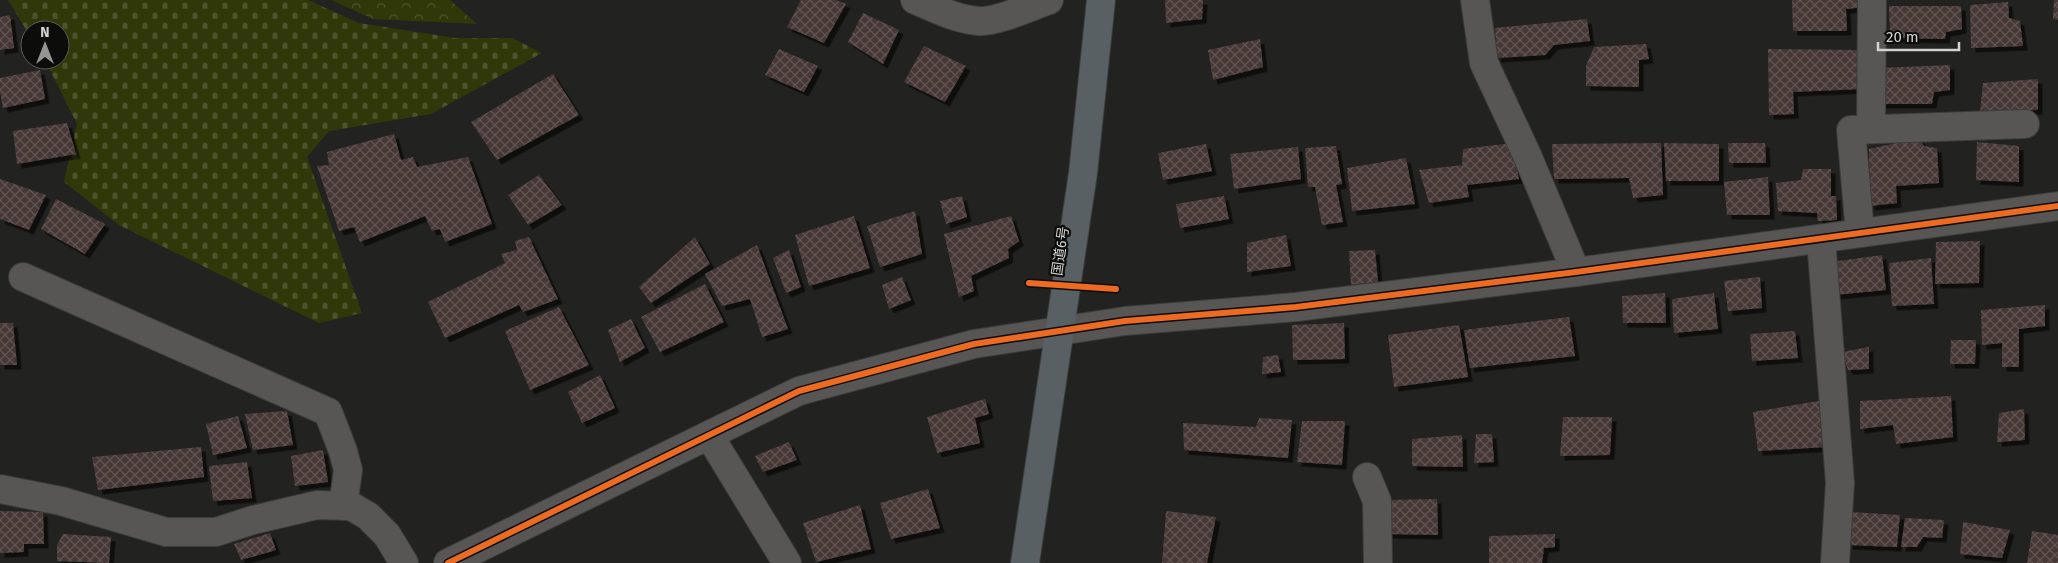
<svg xmlns="http://www.w3.org/2000/svg" width="2058" height="563" font-family="'Fira Sans','Noto Sans JP',sans-serif">
	<style>
		.forest { fill: url(#forest-crowns) }
		.cemetery { fill: url(#cemetery-stones) }
		.building { fill: url(#building-cross-hatch); filter: url(#shadow) }
		.lines { fill: none; stroke-linecap: round; stroke-linejoin: round }
		.minor-casing { stroke: #3c3c3b; stroke-width: 30 }
		.tertiary-casing { stroke: #3c3c3b; stroke-width: 30 }
		.trunk-casing { stroke: #3c3c3b; stroke-width: 30 }
		.minor { stroke: #575655; stroke-width: 28 }
		.tertiary { stroke: #575655; stroke-width: 28 }
		.trunk { stroke: #586064; stroke-width: 28 }
		.cycleway-casing { stroke: #0c0c0b; stroke-width: 9 }
		.cycleway { stroke: #ed6a23; stroke-width: 6 }
		.labels { text-anchor: middle; stroke-width: 4.5; stroke-linejoin: round; paint-order: stroke }
		.street-label { font-size: 14px; fill: #d3d3d1; stroke: #0c0c0b }
	</style>
	<defs>
		<pattern id="forest-crowns" width="20" height="18" patternUnits="userSpaceOnUse" patternTransform="scale(1.25)"><rect width="20" height="18" fill="#30380a"/><path d="M2 6a3 3 0 1 1 6 0M12 15a3 3 0 1 1 6 0" fill="none" stroke="#4d542d"/></pattern>
		<pattern id="cemetery-stones" width="16" height="16" patternUnits="userSpaceOnUse" patternTransform="scale(1.25)"><rect width="16" height="16" fill="#30380a"/><path d="M2 7V4a2 2 0 0 1 4 0v3zM10 15v-3a2 2 0 0 1 4 0v3z" fill="#4d542d"/></pattern>
		<pattern id="building-cross-hatch" width="8" height="8" patternUnits="userSpaceOnUse" patternTransform="scale(1.25)"><rect width="8" height="8" fill="#463836"/><path d="M0 0l8 8M0 8l8-8" fill="none" stroke="#605452"/></pattern>
		<filter id="shadow"><feDropShadow dx="4.5" dy="4.5" stdDeviation="0" flood-color="#0009"/></filter>
	</defs>
	<rect width="100%" height="100%" fill="#222221"/>
	<path class="forest" d="M331,0h119l27,24 -104,-5z"/>
	<path class="cemetery" d="M8,0h300l51,23 96,15h57l30,15 -111,61 -102,17 -22,26 55,156 -43,10 -200,-98 -55,-43 13,-58 -32,-64h15v-30h-30v6z"/>
	<path class="building" d="M801,0h35l10,4 -22,39 -37,-16z
		M1165,0h38l-1,19 -36,4z
		M1792,0h72l1,7 -19,2 1,22h-54z
		M2054,0h4v20l-5,-1z
		M2008,2l1,16 11,3 3,25 -52,2 -1,-43z
		M1889,6h72l1,23 -16,3 -1,7 -55,-1z
		M863,13l36,17 -16,34 -35,-22z
		M10,15l4,33 -14,2v-33z
		M1587,19l3,22 -36,4 -9,10 -48,3 -2,-30z
		M1260,39l3,28 -50,13 -5,-30z
		M1646,44l3,15 -10,1v27l-53,-1v-20l8,-19z
		M924,46l42,20 -21,36 -41,-20z
		M779,49l39,17 -14,26 -39,-17z
		M1768,49l93,1 1,39 -69,3 1,22 -25,1z
		M1950,65v25l-16,2 -2,12h-53l1,-36z
		M40,70l5,29 -42,9 -3,-16v-14z
		M553,74l26,41 -82,45 -26,-38z
		M2038,79v31l-58,2 3,-29z
		M67,123l9,31 -59,10 -4,-33z
		M394,134l7,26 12,-3 4,10 51,-10 24,67 -47,18 -5,-13 -8,2 -7,-15 -65,26 -6,-15 -15,4 -22,-65 12,-1 -2,-13z
		M1919,138l5,8 13,2 2,35 -43,3 1,17 -27,3 -1,-57z
		M1977,142l42,4v36l-43,-2z
		M1512,143l7,36 -52,6 2,12 -40,6 -10,-33 43,-5 1,-16z
		M1661,143l2,52 -30,3 -4,-20 -75,1 -2,-35z
		M1664,143l55,1v37h-53z
		M1728,143h37l1,20h-37z
		M1206,144l6,27 -49,9 -5,-27z
		M1336,146l6,38 -6,1 7,37 -21,3 -7,-38h-7l-3,-39z
		M1298,147l3,32 -67,10 -4,-35z
		M1406,158l9,46 -63,7 -5,-43z
		M1803,169h28v27h5l1,24 -19,1 -1,-8 -39,-2 -2,-28 25,-3z
		M539,175l23,30 -34,20 -20,-30z
		M1768,177l2,38h-43l-3,-33z
		M0,179l46,16 -17,35 -29,-11z
		M962,196l5,21 -21,7 -6,-23z
		M1224,196l5,23 -49,9 -4,-24z
		M56,199l49,25 -20,30 -44,-25z
		M915,211l7,43 -42,13 -13,-41z
		M854,216l16,52 -61,18 -14,-51z
		M1011,216l8,25 -11,8 1,9 -38,18 3,15 -15,6 -15,-63z
		M1286,235l5,31 -44,6v-29z
		M529,237l29,62 -35,13 -4,-7 -74,33 -17,-36 77,-39 -4,-9 16,-4 -2,-9z
		M695,237l15,27 -59,39 -12,-16z
		M1980,241l-1,42 -44,1 1,-42z
		M757,245l31,84 -26,8 -12,-38 -28,7 -17,-32z
		M789,250l12,37 -15,6 -13,-35z
		M1375,250l3,32 -27,3 -2,-34z
		M1882,255l4,35 -52,5 -3,-33z
		M1931,258l3,46 -42,2 -3,-43z
		M902,277l9,23 -22,9 -7,-24z
		M1760,277l2,31 -34,3 -4,-30z
		M705,284l19,38 -64,30 -19,-35z
		M1665,293l1,30h-43l-1,-27z
		M1714,293l4,36 -44,4 -2,-34z
		M2045,305v21l-26,3v38h-17v-24l-20,2 -1,-35z
		M559,307l30,58 -59,25 -25,-59z
		M1569,317l6,39 -105,12 -6,-38z
		M631,319l14,29 -25,14 -12,-32z
		M0,323h13l4,42h-17z
		M1344,323l1,36 -52,1 -1,-35z
		M1459,325l9,52 -74,10 -6,-52z
		M1795,331l3,27 -46,3 -2,-27z
		M1951,340h25l-1,24h-25z
		M1869,347v22l-21,1 -6,-18z
		M1278,355l3,17 -19,2 1,-17z
		M600,375l15,33 -33,15 -14,-31z
		M1951,396l2,41 -57,7 -3,-19 -33,4v-28z
		M985,399l4,15 -14,4 5,25 -43,10 -10,-36z
		M1824,400l3,47 -69,4 -5,-39z
		M2024,409l1,31 -28,2 2,-29z
		M287,411l6,34 -40,5 -8,-36z
		M238,416l9,32 -34,7 -7,-31z
		M1563,417h49l-2,38 -50,1z
		M1259,418l33,2 -4,38 -104,-8 -1,-27 73,4z
		M1302,421h43l-3,44 -45,-3z
		M1476,434h16l2,28 -20,1z
		M1462,435l1,32 -51,-1v-27z
		M789,442l8,18 -34,12 -8,-16z
		M201,447l3,30 -106,13 -6,-33z
		M323,450l5,32 -33,4 -4,-30z
		M247,462l5,36 -39,3 -4,-35z
		M928,489l12,39 -49,11 -11,-36z
		M1437,499l1,36 -51,-1 -3,-34z
		M860,505l11,44 -55,13 -13,-39z
		M0,511l43,1 1,32h-20v8l-24,1z
		M1166,511l50,6 -9,46h-45z
		M1851,512l49,3 -3,32 -49,-2z
		M1905,518l39,2 -2,18 -19,-1 -6,10h-16z
		M1963,522l47,8 -8,28 -42,-4z
		M2032,531l26,4v28h-31z
		M270,533l6,17 -35,10 -7,-16z
		M63,534l48,3 -2,26 -52,-2v-16z
		M1555,534v13l-11,1 -2,15h-53v-27z"/>
	<g class="lines">
		<defs>
			<path id="minor" d="M915,0c21,9 41,19 63,21 17,2 54,-15 71,-21
				M1475,0l9,63 43,92 49,117
				M1871,129l1,-129
				M1860,233l-9,-103 174,-6
				M1821,239l19,244 -5,80
				M23,277l305,135 15,39 5,19 -5,36
				M709,435l78,128
				M1367,477l10,24 1,62
				M0,489l61,12 105,31h50l37,-12 64,-15 34,1 17,10 19,19 17,28"/>
			<path id="tertiary" d="M448,563l351,-172 175,-47 151,-23 171,-14 280,-35 482,-66"/>
			<path id="trunk" d="M1025,563l58,-390 18,-173"/>
		</defs>
		<use href="#minor" class="minor-casing"/>
		<use href="#tertiary" class="tertiary-casing"/>
		<use href="#trunk" class="trunk-casing"/>
		<use href="#minor" class="minor"/>
		<use href="#tertiary" class="tertiary"/>
		<use href="#trunk" class="trunk"/>
		<defs>
			<path id="cycleway" d="M1029,283l87,6
				M448,563l351,-172 175,-47 151,-23 171,-14 280,-35 482,-66"/>
		</defs>
		<use href="#cycleway" class="cycleway-casing"/>
		<use href="#cycleway" class="cycleway"/>
	</g>
	<g class="labels">
		<g class="street-label">
			<text transform="translate(1060 251) rotate(-82)" y="5">国道6号</text>
		</g>
	</g>
	<g transform="translate(45 45)"><circle r="24" fill="#0c0c0b" stroke="#5c5c5a"/>
	<path d="M0-4L9 19L0 12L-9 19Z" fill="#959593"/>
	<text y="-8" font-size="14" font-weight="bold" text-anchor="middle" fill="#d3d3d1">N</text>
	</g>
	<path d="M1878 42v8h81v-8" fill="none" stroke="#d3d3d1" stroke-width="2.5"/>
	<text x="1886" y="42" font-size="15" fill="#d3d3d1" stroke="#0c0c0b" stroke-width="4" paint-order="stroke">20 m</text>
</svg>
